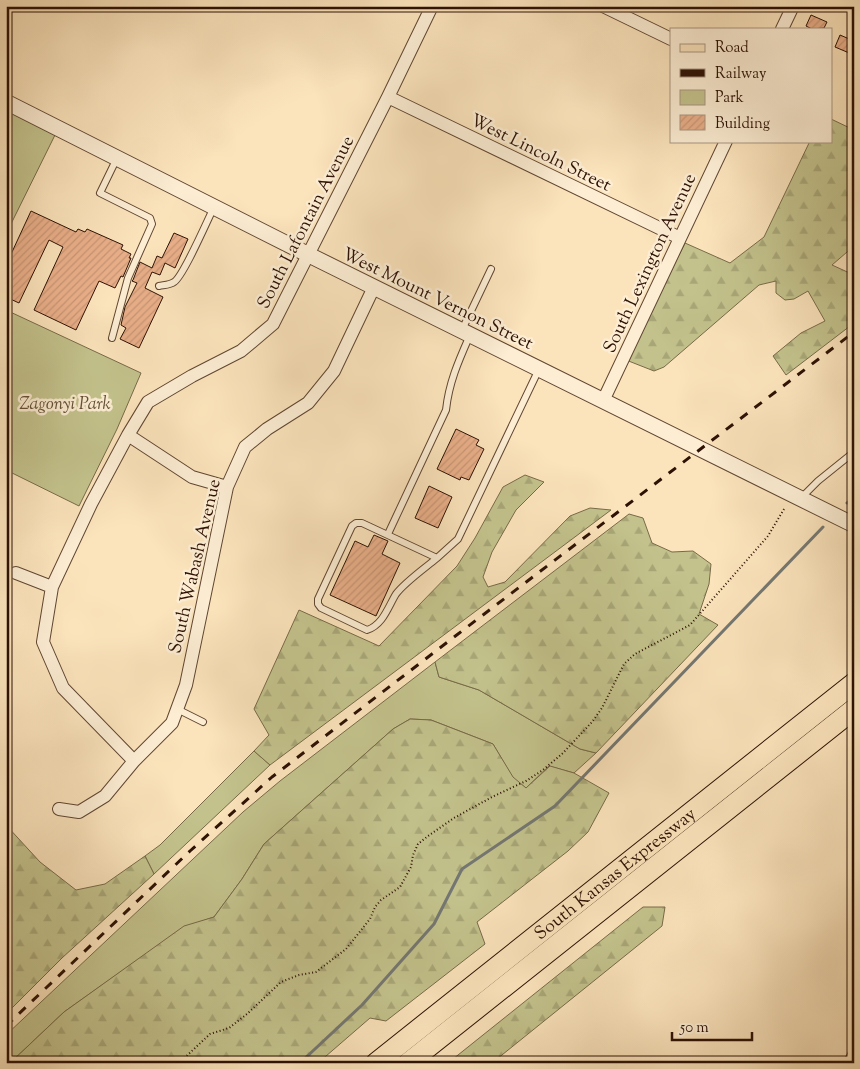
<svg xmlns="http://www.w3.org/2000/svg" width="860" height="1069" font-family="'Sorts Mill Goudy',serif">
	<style>
		.green { fill: #c3c28c; stroke: #786a48 }
		.forest { fill: url(#forest-firs); stroke: #786a48 }
		.lines { fill: none; stroke-linecap: round; stroke-linejoin: round }
		.stream { stroke: #747772; stroke-width: 3 }
		.building { fill: url(#building-hatch); stroke: #2d1104 }
		.service-casing { stroke: #604632; stroke-width: 8 }
		.minor-casing { stroke: #604632; stroke-width: 14 }
		.tertiary-casing { stroke: #604632; stroke-width: 17 }
		.primary-casing { stroke: #2d1104; stroke-width: 22 }
		.path { stroke: #2d1104; stroke-width: 2; stroke-dasharray: 1 2.5; stroke-linecap: butt }
		.service { stroke: #fcedd3; stroke-width: 6 }
		.minor { stroke: #fcedd3; stroke-width: 12 }
		.tertiary { stroke: #fcedd3; stroke-width: 15 }
		.primary { stroke: #fbe3bb; stroke-width: 20 }
		.rail { stroke: #2d1104; stroke-width: 3; stroke-dasharray: 9 9; stroke-linecap: butt }
		.labels { text-anchor: middle; stroke-width: 5; stroke-linejoin: round; paint-order: stroke }
		.street-label { font-size: 18px; fill: #2d1104; stroke: #fcedd3 }
		.park-label { font-size: 18px; font-style: italic; fill: #624f34; stroke: #fcedd3 }
	</style>
	<defs>
		<pattern id="forest-firs" width="22" height="20" patternUnits="userSpaceOnUse" patternTransform="scale(1.25)"><rect width="22" height="20" fill="#c3c28c"/><path d="M5 1l3.5 6h-7zM16 11l3.5 6h-7z" fill="#a8a677"/></pattern>
		<pattern id="building-hatch" width="6" height="6" patternUnits="userSpaceOnUse" patternTransform="scale(1.25)"><rect width="6" height="6" fill="#e9af89"/><path d="M-1 1l2-2M0 6l6-6M5 7l2-2" fill="none" stroke="#c89675"/></pattern>
	</defs>
	<rect width="100%" height="100%" fill="#fbe3bb"/>
	<filter id="stains"><feTurbulence type="fractalNoise" baseFrequency=".004" numOctaves="4"/><feColorMatrix values="0 0 0 0 .2 0 0 0 0 .09 0 0 0 0 .02 0 0 0 .5 -.17"/></filter>
	<radialGradient id="worn" r=".72"><stop offset=".6" stop-color="#630" stop-opacity="0"/><stop offset="1" stop-color="#630" stop-opacity=".3"/></radialGradient>
	<path class="green" d="M6,108l50,25 -50,101z
		M6,310l135,63 -24,56 -38,77 -73,-36z
		M435,662l4,15 40,13 101,59 16,4 -22,20 -25,-7 -23,22 -13,-10 -20,-34 -62,-24 -21,-1 -17,10 -129,115 -22,35 -28,38 -30,10 -120,85 -54,51h-4v-28l237,-223 37,-31z
		M254,751l16,14 -116,109 -9,-18 15,-11z"/>
	<path class="forest" d="M831,119l23,11v116l-22,19 22,10v48l-68,52 -13,-19 28,-23 24,-12 -17,-30 -14,8 -9,1 -9,-7v-12l-17,4 -95,82 -10,4 -28,-11 59,-117 45,20 34,-26 46,-96h21z
		M525,475l19,7 -28,28 -24,42 -9,25 5,10 17,-5 65,-66 20,-8 21,2 -341,255 -16,-14 15,-16 -15,-26 45,-99 80,36 78,-80 18,-28 28,-51z
		M629,514l14,4 9,25 20,9 21,-1 18,13 -2,20 -10,30 19,11 -122,128 -16,-4 -101,-59 -40,-13 -4,-15z
		M410,719l21,1 62,24 20,33 13,11 24,-22 24,7 35,20 -21,39 -20,19 -91,71 8,22 -99,77 -16,-3 -52,45h-308l54,-51 120,-86 30,-9 28,-38 22,-35 129,-115z
		M6,825l34,37 36,28 29,-6 40,-28 9,18 -92,84 -56,56z
		M643,907h22l-3,19 -170,137h-44z"/>
	<g class="lines">
		<path class="stream" d="M847,503l7,-5
			M300,1063l62,-58 72,-81 28,-55 93,-63 268,-279"/>
	</g>
	<path class="building" d="M811,15l16,7 -3,6 -12,1 -6,-3z
		M840,35l14,6v14l-19,-8z
		M31,211l45,21 2,-3 7,3 2,-3 36,16 -2,4 10,5 -2,4h2l-8,19 -2,-1 -6,12 -16,-7 -23,49 -42,-20 29,-63 -14,-7 -30,63 -13,-6v-32z
		M174,233l14,6 -13,29 -10,-5 -5,12 -8,-3 -7,16 18,9 -24,51 -19,-9 6,-11 -5,-3 4,-18 12,-24 -5,-2 1,-1 7,-18 12,6 5,-12 5,2z
		M456,429l23,11 -3,5 8,4 -15,31 -8,-3 -1,3 -23,-11z
		M429,486l23,11 -14,31 -23,-10z
		M374,535l14,6 -6,13 18,9 -24,53 -46,-21 25,-54 13,6z"/>
	<g class="lines">
		<defs>
			<path id="service" d="M159,286c4,-1 11,-1 15,-4 9,-5 34,-63 40,-75
				M462,330l29,-61
				M112,338l16,-60 24,-54 -2,-6 -50,-25 17,-35
				M801,498l17,-17 36,-29
				M356,523h6l75,35c-12,10 -32,24 -41,36 -8,13 -13,31 -29,36l-46,-22 -3,-4v-5l34,-73z
				M388,534l58,-124c3,-28 13,-50 24,-75
				M437,558l21,-19 81,-170
				M177,709l26,13"/>
			<path id="minor" d="M603,6l68,33
				M782,29l11,-23
				M388,97l292,141
				M603,401l123,-260
				M128,435l64,42 35,10
				M16,573l36,14
				M134,761l-71,-73 -20,-46 9,-55 39,-83 37,-69 20,-33 44,-26 49,-25 32,-27 115,-227 44,-91
				M59,809l20,3 26,-16 29,-35 38,-38 14,-38 41,-198 18,-40 22,-18 41,-26 26,-32 40,-84
				M850,1063l4,-8"/>
			<path id="tertiary" d="M6,102l301,152 547,271"/>
			<g id="primary">
				<path id="s1" d="M376,1063l478,-380"/>
				<path d="M408,1063l446,-354"/>
			</g>
		</defs>
		<use href="#service" class="service-casing"/>
		<use href="#minor" class="minor-casing"/>
		<use href="#tertiary" class="tertiary-casing"/>
		<use href="#primary" class="primary-casing"/>
		<path class="path" d="M179,1063l31,-29 19,-6 18,-14 34,-32 18,-7 17,-3 30,-23 24,-30 5,-12 6,-7 19,-13 11,-20 2,-12 5,-11 10,-8 26,-18 38,-21 34,-16 17,-11 20,-17 29,-31 10,-14 22,-44 11,-10 55,-29 78,-89 16,-27"/>
		<use href="#service" class="service"/>
		<use href="#minor" class="minor"/>
		<use href="#tertiary" class="tertiary"/>
		<use href="#primary" class="primary"/>
		<path class="rail" d="M6,1026l184,-175 82,-74 186,-143 396,-302"/>
	</g>
	<g class="labels">
		<g class="street-label">
			<text transform="translate(541 152) rotate(26)" y="6">West Lincoln Street</text>
			<text transform="translate(305 222) rotate(-63)" y="6">South Lafontain Avenue</text>
			<text transform="translate(649 263) rotate(-65)" y="6">South Lexington Avenue</text>
			<text transform="translate(438 298) rotate(26)" y="6">West Mount Vernon Street</text>
			<text transform="translate(194 566) rotate(-77)" y="6">South Wabash Avenue</text>
			<text dy="6" stroke="none"><textPath href="#s1" startOffset="305">South Kansas Expressway</textPath></text>
		</g>
		<g class="park-label">
			<text x="65" y="409">Zagonyi Park</text>
		</g>
	</g>
	<rect width="860" height="1069" fill="none" stroke="#fbe3bb" stroke-width="25"/>
	<rect x="8" y="8" width="845" height="1054" fill="none" stroke="#2d1104" stroke-width="2.5"/>
	<rect x="12" y="12" width="835" height="1044" fill="none" stroke="#2d1104"/>
	<rect x="670" y="28" width="162" height="115" fill="#fcedd3" stroke="#a99580"/>
	<rect x="680" y="44" width="25" height="8" fill="#fbe3bb" stroke="#a99580"/>
	<text x="715" y="52" font-size="15" fill="#2d1104">Road</text>
	<rect x="680" y="69" width="25" height="8" fill="#2d1104" stroke="#a99580"/>
	<text x="715" y="78" font-size="15" fill="#2d1104">Railway</text>
	<rect x="680" y="90" width="25" height="15" fill="#c3c28c" stroke="#a99580"/>
	<text x="715" y="102" font-size="15" fill="#2d1104">Park</text>
	<rect x="680" y="115" width="25" height="15" fill="url(#building-hatch)" stroke="#a99580"/>
	<text x="715" y="128" font-size="15" fill="#2d1104">Building</text>
	<path d="M672 1032v8h80v-8" fill="none" stroke="#2d1104" stroke-width="2.5"/>
	<text x="680" y="1032" font-size="15" fill="#2d1104" stroke="#fcedd3" stroke-width="4" paint-order="stroke">50 m</text>
	<rect width="100%" height="100%" filter="url(#stains)"/>
	<rect width="100%" height="100%" fill="url(#worn)"/>
</svg>
